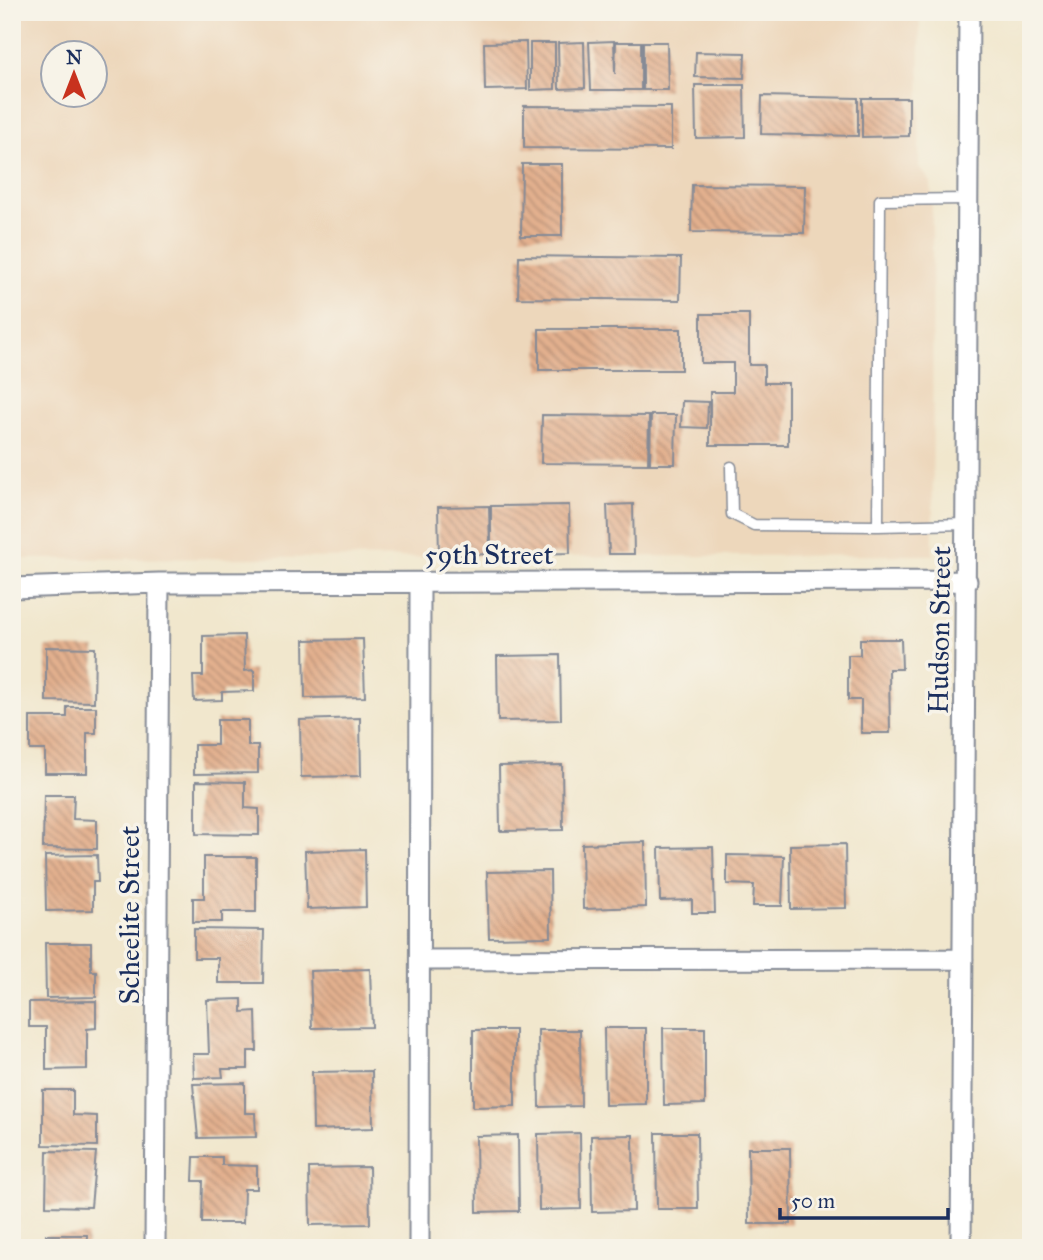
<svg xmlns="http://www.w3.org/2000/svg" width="1043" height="1260" font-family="'IM FELL Great Primer',serif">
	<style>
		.built { fill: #edd7bb; fill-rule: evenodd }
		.building { fill: url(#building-back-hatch) }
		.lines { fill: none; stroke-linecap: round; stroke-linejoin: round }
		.lane-casing { stroke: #868b96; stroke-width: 13 }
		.street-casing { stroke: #868b96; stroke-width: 23 }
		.lane { stroke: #fff; stroke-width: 10 }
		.street { stroke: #fff; stroke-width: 19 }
		.labels { text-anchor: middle; stroke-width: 7; stroke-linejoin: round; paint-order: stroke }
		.street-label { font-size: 28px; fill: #1b2f5e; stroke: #f7f3e8 }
	</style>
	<defs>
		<pattern id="building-back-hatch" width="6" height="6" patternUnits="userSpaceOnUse" patternTransform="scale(1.75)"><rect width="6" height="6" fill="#e3b08e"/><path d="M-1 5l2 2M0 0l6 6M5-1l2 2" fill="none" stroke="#b79077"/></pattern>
	</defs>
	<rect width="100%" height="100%" fill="#f7f3e8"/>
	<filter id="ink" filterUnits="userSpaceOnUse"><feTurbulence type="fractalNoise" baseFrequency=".0143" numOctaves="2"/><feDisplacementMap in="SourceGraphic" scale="14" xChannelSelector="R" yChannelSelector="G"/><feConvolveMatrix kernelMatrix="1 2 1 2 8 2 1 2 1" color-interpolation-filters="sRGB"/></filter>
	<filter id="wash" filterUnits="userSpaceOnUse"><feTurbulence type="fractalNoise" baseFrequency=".00686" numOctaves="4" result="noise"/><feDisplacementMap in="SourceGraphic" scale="28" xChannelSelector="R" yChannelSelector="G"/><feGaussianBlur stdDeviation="1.57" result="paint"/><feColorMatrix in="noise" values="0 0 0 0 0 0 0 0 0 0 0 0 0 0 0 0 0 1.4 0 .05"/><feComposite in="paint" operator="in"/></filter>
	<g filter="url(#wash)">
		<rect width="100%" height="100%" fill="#f1e7cd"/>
		<path class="built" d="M19,12h901l-1,155 12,15 1,31 1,342 -915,4zM52,52h42v42h-42z"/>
		<g id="blocks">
			<path class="building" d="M614,41l1,33 1,-32h25v48h-50l-2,-48z
				M526,42l1,47 -42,1 -1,-47z
				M584,42l1,46 -26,1 -1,-46z
				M643,42h24l1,48h-25z
				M530,43h25v46l-25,1z
				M696,52l49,1 -1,25 -49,-1z
				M695,85h49l1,52 -49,1z
				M762,96l96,2v38l-97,-2z
				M862,98h47v38l-47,1z
				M524,106l147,1v42l-147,-1z
				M522,164h40v72h-41z
				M692,185l113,1 -1,47 -113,-1z
				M519,256l162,2 -1,42 -162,-2z
				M701,314h48v51h15v18h24v62h-78v-53h23v-29h-32z
				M539,329h142v41h-142z
				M682,401l26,1 -1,26 -26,-1z
				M542,415l107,1 -1,48 -107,-1z
				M651,415h25l-1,49h-25z
				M633,504l1,50h-25l-2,-49z
				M569,505l1,48 -79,2v-49z
				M489,506l1,48 -51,2 -1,-49z
				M244,635l1,36 9,-1v21l-32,1v8l-28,1 -1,-25h10v-40z
				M363,639l2,58 -60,1 -1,-58z
				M860,639h41l1,30h-13l1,64h-29v-33h-13v-45h12z
				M46,647l49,1 -1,54 -48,-1z
				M560,655l1,65 -63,1 -1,-65z
				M67,707h29v26h-9v40h-42v-23h-15v-33h37z
				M360,718l1,58 -60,1 -1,-57z
				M217,720h31v26h10v27l-64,1v-29h23z
				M562,765l1,65 -63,1 -1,-65z
				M196,781l49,1v26l14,1v26l-63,-1z
				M44,795h30l-1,24 24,1v29l-54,-1z
				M645,842l1,65 -63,2 -1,-65z
				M845,844l1,64 -55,1 -1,-64z
				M713,847l2,66h-23v-13l-32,1 -1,-53z
				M365,849l1,58 -59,2 -2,-58z
				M97,855l1,27h-5v28l-47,1 -1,-55z
				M727,855l57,1 -2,50h-29l1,-21 -27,-1z
				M204,857h52v55h-34v10h-29v-24h11z
				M550,871l1,66 -62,1 -2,-66z
				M194,929l70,1 -1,53h-45v-25h-24z
				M45,943h46v28h5v26l-50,1z
				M370,969l2,58 -60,1 -2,-57z
				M242,999v13l14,-1 1,40h-9v18h-26l1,8 -29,1 -1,-24h16l-2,-54z
				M96,1001v27l-9,1v40l-41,1v-43h-17v-25z
				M604,1028h42v76l-41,1z
				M663,1028h42v76l-41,1z
				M473,1030h42v76l-42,1z
				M538,1030h42l1,76 -42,1z
				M372,1071l1,57 -60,2 -1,-58z
				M245,1083v30h10l1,24 -58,1 -5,-54z
				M43,1090h30v25l24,1v30l-54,-1z
				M580,1133l1,76 -42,1 -1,-76z
				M656,1133h41l1,76h-41z
				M518,1135l1,76 -42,1 -1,-76z
				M633,1135l1,76 -42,1 -1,-76z
				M748,1148h42l1,76h-42z
				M47,1151l49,1 -5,55 -45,-1z
				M194,1157h28v8l35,1v23h-13l-1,34h-41l1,-42h-10z
				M369,1167l1,57 -60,1 -1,-57z
				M46,1235h41v13h-41z"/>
		</g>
	</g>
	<g filter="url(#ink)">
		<use href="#blocks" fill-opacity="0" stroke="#868b96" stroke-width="2"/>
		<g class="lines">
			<defs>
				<path id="lane" d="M731,467l1,47 22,11 124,1
					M967,524l-89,2 2,-326 88,-1"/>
				<path id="street" d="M12,588l147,-5 808,-2
					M420,960l543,-1
					M155,1248l4,-665
					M419,1248l1,-665
					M961,1248l8,-1236"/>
			</defs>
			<use href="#lane" class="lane-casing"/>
			<use href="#street" class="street-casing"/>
			<use href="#lane" class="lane"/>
			<use href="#street" class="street"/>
		</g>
	</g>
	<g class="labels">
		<g class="street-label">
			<text x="489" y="564">59th Street</text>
			<text transform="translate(939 630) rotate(-89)" y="10">Hudson Street</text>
			<text transform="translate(129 915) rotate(-90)" y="10">Scheelite Street</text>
		</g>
	</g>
	<rect width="1043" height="1260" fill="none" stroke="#f7f3e8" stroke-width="42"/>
	<g transform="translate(74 74)"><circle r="33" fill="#f7f3e8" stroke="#9fa5b1" stroke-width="2"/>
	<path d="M0-5L12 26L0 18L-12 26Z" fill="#c8321e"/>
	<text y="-10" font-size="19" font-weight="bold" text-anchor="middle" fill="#1b2f5e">N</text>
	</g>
	<path d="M780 1208v10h168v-10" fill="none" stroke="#1b2f5e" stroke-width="3.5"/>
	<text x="791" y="1208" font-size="21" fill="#1b2f5e" stroke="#f7f3e8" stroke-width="5" paint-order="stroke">50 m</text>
</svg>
